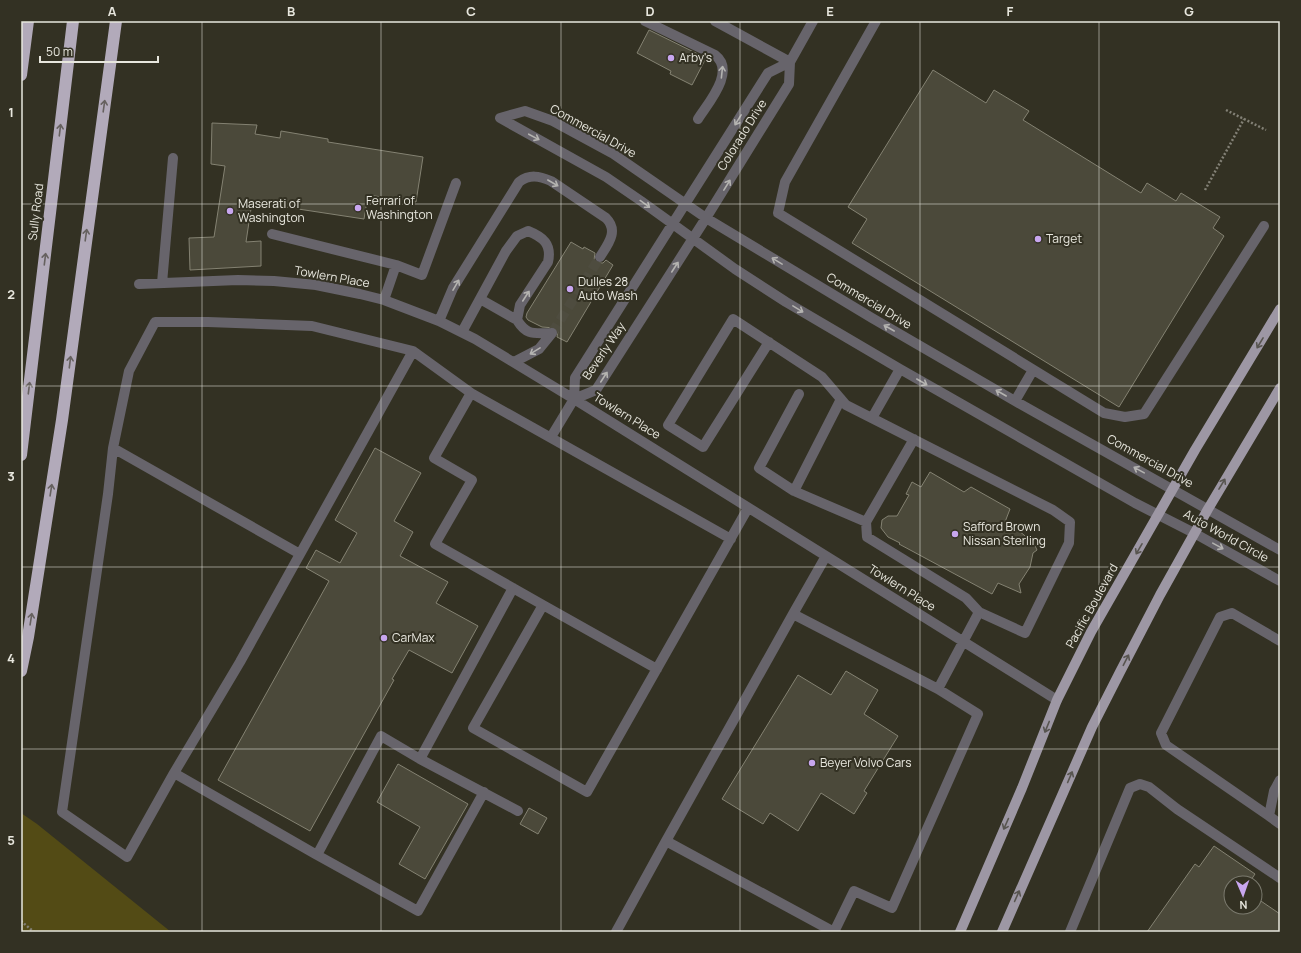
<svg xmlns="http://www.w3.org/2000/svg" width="1301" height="953" font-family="Manrope,sans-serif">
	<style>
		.green { fill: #534b15 }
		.building { fill: #4b493a; stroke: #848272 }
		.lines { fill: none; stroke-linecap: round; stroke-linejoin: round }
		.minor-tunnel { stroke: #4e4c3f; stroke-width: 10; stroke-dasharray: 10 5; stroke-linecap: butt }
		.path { stroke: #838176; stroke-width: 2.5; stroke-dasharray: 2 2; stroke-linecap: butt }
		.minor { stroke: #67646b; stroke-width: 10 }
		.major { stroke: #9d97a4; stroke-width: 10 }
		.highway { stroke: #b2aaba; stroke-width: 12 }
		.oneway { stroke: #b4b3b0 }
		.oneway2 { stroke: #66615f }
		.oneway3 { stroke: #585550 }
		.grid { fill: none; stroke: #e8e7de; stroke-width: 1; stroke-opacity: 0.55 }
		.poi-dot { fill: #c8a6ef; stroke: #333123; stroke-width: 1.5 }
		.labels { text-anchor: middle; stroke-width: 4; stroke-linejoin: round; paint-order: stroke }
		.poi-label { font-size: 12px; fill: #e8e7de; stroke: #333123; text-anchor: start }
		.street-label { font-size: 12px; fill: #e8e7de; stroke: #333123 }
		.neatline { fill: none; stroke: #e8e7de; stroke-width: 1.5 }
		.grid-label { font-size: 13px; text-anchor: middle; font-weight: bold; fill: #e8e7de }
	</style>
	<rect width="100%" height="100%" fill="#333123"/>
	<path class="green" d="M21,813l16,11 134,108h-150z"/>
	<path class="building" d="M649,30l57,28 -14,27 -22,-11 1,-3 -34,-18z
		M933,70l53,33 8,-13 35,21 -6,9 118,73 6,-10 29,18 5,-8 39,24 -7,11 11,8 -105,171 -267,-164 15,-24 -19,-12z
		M212,123l45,2 -2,9 25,4 1,-7 47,8v3l95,15 -7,45 -48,-7 -4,24 -112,-17 -6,40 15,-1v25l-71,4 -1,-32 25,-1 11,-71 -14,-2z
		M571,242l12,7 1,-2 11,6 -1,7 3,3h6l3,-3 7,5 -46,77 -10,-5 1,-6 -3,-3 -13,-1 -14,-7 -2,-3 1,-4z
		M375,448l46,25 -27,48 19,11 -13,24 48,26 -12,21 42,23 -26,47 -43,-23 -17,29 2,1 -84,151 -92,-51 111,-199 -23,-13 10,-18 24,13 17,-30 -22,-13z
		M930,472l34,20 7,-5 39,22 -5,13 14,9 10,8 2,-2 6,13 -4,3 -3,14 -11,17 2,9 -23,-10 -6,11 -93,-50 1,-1 -12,-6 -7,-9 1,-8 6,-4h9l12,-21 -3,-1 6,-12 9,5z
		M846,671l32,19 -14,24 34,22 -34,55 3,2 -13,21 -33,-21 -23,38 -28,-18 -7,11 -41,-25 76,-124 33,20z
		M398,764l70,40 -43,75 -26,-15 21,-37 -43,-25z
		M529,808l18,10 -9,16 -18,-10z
		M1214,846l41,28 -6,9h-18v24h24v-10l25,17v18h-133l48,-68 4,3z"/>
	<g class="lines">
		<path class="minor-tunnel" d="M552,333l48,-76"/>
		<path class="path" d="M1226,110l40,20
			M1205,190l39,-71
			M21,921l13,11"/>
		<path class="minor" d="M645,21l70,34c21,16 -6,47 -17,64
			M715,21l75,41
			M876,21l-91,161 -7,31 326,200 21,4 19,-3 120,-188
			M500,118l106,59 35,24 94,68 51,33 114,67 235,134 59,30 86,48
			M500,118l25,-7 28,10 59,32 94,65 166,100 143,83 265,149
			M272,234l124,31
			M162,283l11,-125
			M139,284l99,-4 36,1 42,4 44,9 24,6 55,21 36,18 99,60 483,301
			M480,299l37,21
			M384,300l12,-35 26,10 34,-92
			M439,321l14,-33 66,-106c11,-8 20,-6 32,-1l55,37c13,13 2,26 -6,39
			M462,332l44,-81 11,-15 11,-5c15,6 24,13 20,31l-28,43 -3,15c10,16 17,13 35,13
			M769,342l-66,105 -35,-22 65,-106 89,58 24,28 207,105 17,12 -1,21 -44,90 -46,-21 -41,77
			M514,362l25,-13 13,-16
			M574,399l22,-9 110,-172 83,-134 1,-22 23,-41
			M841,399l-47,92 72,31 1,15 99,61 13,14
			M1015,401l18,-31
			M872,418l28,-49
			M551,437l23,-38 1,-21 193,-305 22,-11
			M113,448l187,106
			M794,491l-35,-23 40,-74
			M866,522l48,-83
			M731,539l-260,-146 -37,65 38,22 -37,64 108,61 -70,123 114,64 161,-284
			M513,588l-93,171 98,52
			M543,605l114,64
			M420,759l-39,-23 -64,119 101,56 66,-119
			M174,773l66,-111 173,-311
			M1280,780l-6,11 -5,25 11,8
			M1269,816l-103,-71 -5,-12 59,-116 12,-4 48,28
			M666,841l127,-227 33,-58
			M317,855l-143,-82 -47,84 -65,-45 46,-318 5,-46 16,-77 26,-49h53l104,4 101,25 58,42
			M616,932l50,-91 168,91 20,-41 38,17 86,-194 -40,-25 -145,-75
			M1070,932l60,-144 10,-4 9,3 28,22 103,69"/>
		<path class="major" d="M960,932l62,-144 35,-88 34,-68 104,-182 85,-141
			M1002,932l90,-205 28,-55 40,-77 48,-86 72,-121"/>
		<path class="highway" d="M21,75l7,-54
			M21,455l52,-434
			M21,671l7,-34 34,-217 54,-399"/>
	</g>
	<defs><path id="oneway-shaft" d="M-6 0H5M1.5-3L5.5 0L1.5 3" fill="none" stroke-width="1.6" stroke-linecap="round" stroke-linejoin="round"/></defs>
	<g class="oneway">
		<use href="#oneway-shaft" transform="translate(722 72) rotate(-84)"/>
		<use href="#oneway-shaft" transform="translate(738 120) rotate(122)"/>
		<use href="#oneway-shaft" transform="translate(534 137) rotate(28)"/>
		<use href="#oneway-shaft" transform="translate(553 183) rotate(30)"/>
		<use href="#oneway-shaft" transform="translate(727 185) rotate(-58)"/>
		<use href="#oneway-shaft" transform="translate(645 204) rotate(36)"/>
		<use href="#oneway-shaft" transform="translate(777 261) rotate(-149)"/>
		<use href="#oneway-shaft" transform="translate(675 267) rotate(-57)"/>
		<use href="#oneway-shaft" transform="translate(456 285) rotate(-60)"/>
		<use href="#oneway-shaft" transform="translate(526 296) rotate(-57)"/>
		<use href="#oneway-shaft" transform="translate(798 309) rotate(31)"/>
		<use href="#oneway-shaft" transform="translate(889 328) rotate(-150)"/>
		<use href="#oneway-shaft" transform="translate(535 351) rotate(148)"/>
		<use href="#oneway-shaft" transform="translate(604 377) rotate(-57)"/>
		<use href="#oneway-shaft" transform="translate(922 382) rotate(30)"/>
		<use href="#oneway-shaft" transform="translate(1001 393) rotate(-150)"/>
		<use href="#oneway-shaft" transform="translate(1139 470) rotate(-151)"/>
		<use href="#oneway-shaft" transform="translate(1218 546) rotate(29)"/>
	</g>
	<g class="oneway2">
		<use href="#oneway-shaft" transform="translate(104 106) rotate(-82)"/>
		<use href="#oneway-shaft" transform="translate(60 130) rotate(-83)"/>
		<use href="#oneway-shaft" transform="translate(86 235) rotate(-82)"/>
		<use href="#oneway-shaft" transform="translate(45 259) rotate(-83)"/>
		<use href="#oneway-shaft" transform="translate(70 362) rotate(-83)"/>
		<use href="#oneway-shaft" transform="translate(29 388) rotate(-83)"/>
		<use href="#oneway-shaft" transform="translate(51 490) rotate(-81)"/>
		<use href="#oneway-shaft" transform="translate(31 619) rotate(-81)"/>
	</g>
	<g class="oneway3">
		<use href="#oneway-shaft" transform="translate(1260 343) rotate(121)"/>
		<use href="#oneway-shaft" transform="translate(1222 484) rotate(-59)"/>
		<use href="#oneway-shaft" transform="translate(1139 549) rotate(120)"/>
		<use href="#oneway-shaft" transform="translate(1126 660) rotate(-63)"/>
		<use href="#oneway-shaft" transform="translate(1047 727) rotate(112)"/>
		<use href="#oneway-shaft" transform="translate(1070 777) rotate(-67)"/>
		<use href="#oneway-shaft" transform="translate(1006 824) rotate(114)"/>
		<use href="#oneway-shaft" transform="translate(1017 896) rotate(-66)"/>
	</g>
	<path class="grid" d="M202,21v911M381,21v911M561,21v911M740,21v911M920,21v911M1099,21v911M21,204h1259M21,386h1259M21,567h1259M21,749h1259"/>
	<g class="poi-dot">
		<circle cx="671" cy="58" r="4"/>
		<circle cx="358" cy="208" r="4"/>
		<circle cx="230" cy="211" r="4"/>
		<circle cx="1038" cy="239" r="4"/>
		<circle cx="570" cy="289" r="4"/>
		<circle cx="955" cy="534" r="4"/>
		<circle cx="384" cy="638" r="4"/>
		<circle cx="812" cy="763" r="4"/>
	</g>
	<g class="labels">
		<g class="poi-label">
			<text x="679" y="62">Arby's</text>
			<text x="366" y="205">Ferrari of<tspan x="366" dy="14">Washington</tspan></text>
			<text x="238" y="208">Maserati of<tspan x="238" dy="14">Washington</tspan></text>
			<text x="1046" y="243">Target</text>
			<text x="578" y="286">Dulles 28<tspan x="578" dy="14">Auto Wash</tspan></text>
			<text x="963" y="531">Safford Brown<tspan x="963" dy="14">Nissan Sterling</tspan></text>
			<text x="392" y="642">CarMax</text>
			<text x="820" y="767">Beyer Volvo Cars</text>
		</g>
		<g class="street-label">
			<text transform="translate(593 131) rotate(29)" y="4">Commercial Drive</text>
			<text transform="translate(742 135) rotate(-58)" y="4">Colorado Drive</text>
			<text transform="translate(36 212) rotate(-83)" y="4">Sully Road</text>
			<text transform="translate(332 277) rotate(10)" y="4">Towlern Place</text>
			<text transform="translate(869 301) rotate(31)" y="4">Commercial Drive</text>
			<text transform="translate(604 351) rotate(-56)" y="4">Beverly Way</text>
			<text transform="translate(627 416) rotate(32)" y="4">Towlern Place</text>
			<text transform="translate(1150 461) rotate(29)" y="4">Commercial Drive</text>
			<text transform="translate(1226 536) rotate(29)" y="4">Auto World Circle</text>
			<text transform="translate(902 588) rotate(32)" y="4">Towlern Place</text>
			<text transform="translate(1092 606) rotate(-61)" y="4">Pacific Boulevard</text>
		</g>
	</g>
	<rect width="1301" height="953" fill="none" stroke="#333123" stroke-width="44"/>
	<g transform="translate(1243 895) rotate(178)"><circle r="19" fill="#333123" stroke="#7b7a6e"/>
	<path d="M0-3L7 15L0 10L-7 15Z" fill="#c8a6ef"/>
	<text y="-6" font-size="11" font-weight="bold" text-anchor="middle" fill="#e8e7de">N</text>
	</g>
	<path d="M40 56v6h118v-6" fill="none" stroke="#e8e7de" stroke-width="2"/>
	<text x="46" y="56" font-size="12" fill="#e8e7de" stroke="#333123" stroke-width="3" paint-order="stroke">50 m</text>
	<rect x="22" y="22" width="1257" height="909" class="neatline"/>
	<g class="grid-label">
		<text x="112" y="16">A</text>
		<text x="291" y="16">B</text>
		<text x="471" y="16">C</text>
		<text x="650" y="16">D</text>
		<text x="830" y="16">E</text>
		<text x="1010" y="16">F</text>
		<text x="1189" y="16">G</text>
		<text x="11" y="117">1</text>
		<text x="11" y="299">2</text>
		<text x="11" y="481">3</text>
		<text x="11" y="663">4</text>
		<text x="11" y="845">5</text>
	</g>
</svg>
